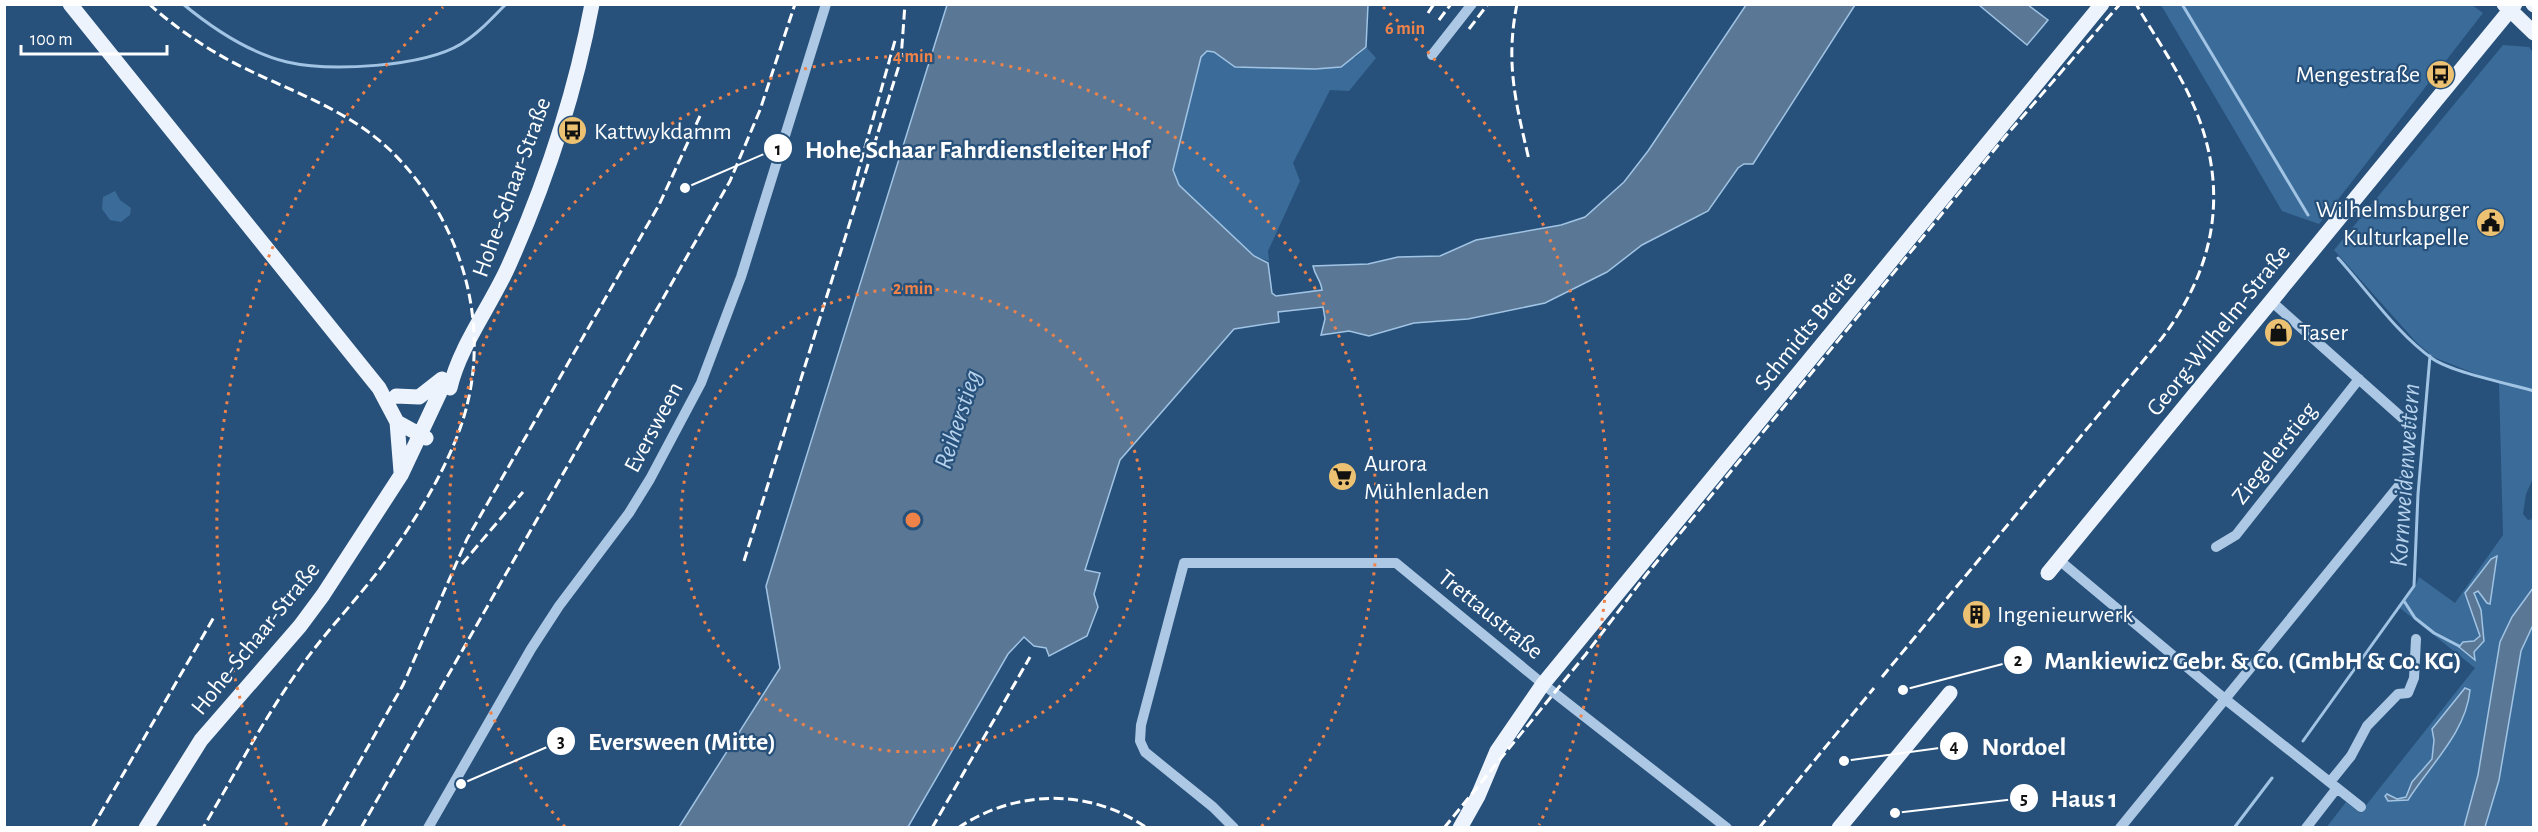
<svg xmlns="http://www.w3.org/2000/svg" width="2538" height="832" font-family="'Alegreya Sans',sans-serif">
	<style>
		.green { fill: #3b6b99 }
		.water { fill: #5a7896; stroke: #a1c4e4; stroke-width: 1.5 }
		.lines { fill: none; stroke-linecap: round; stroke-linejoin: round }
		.stream { stroke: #a1c4e4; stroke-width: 3 }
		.minor { stroke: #acc8e4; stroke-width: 10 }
		.major { stroke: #ecf3fc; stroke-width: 15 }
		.rail { stroke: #fff; stroke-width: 3; stroke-dasharray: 10 4.5; stroke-linecap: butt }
		.ring { fill: none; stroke: #ee8249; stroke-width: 3; stroke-dasharray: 3 6 }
		.labels { text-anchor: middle; stroke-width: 4.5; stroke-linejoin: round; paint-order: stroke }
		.poi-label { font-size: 24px; fill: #fff; stroke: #27517b; text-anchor: start }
		.street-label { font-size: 24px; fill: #fff; stroke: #27517b }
		.water-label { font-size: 26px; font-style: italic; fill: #b7d2ec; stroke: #27517b }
		.centre { fill: #ee8249; stroke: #27517b; stroke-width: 3 }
		.ring-label { font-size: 18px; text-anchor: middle; font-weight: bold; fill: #ee8249; stroke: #27517b; stroke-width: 4.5; stroke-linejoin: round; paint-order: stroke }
		.leader { fill: none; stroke: #fff; stroke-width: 2 }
		.callout-dot { fill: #fff; stroke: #27517b; stroke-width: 2 }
		.mark-label { font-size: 18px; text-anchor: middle; font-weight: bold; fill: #111 }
		.callout-label { font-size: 26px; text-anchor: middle; font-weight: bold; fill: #fff; stroke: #27517b; stroke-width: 4.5; stroke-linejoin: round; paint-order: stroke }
	</style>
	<rect width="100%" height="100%" fill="#27517b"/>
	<path class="green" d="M2472,5l11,8 -164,211 -37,-13 -121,-206z
		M2503,45l26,2 5,7v422l-8,18 -3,20 5,6 5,-1v69l-21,29 -12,25 -22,133 -14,52 -138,1 20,-26 14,11 115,-145 -75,-60 16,-23 3,-8 36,26 48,-68 -4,-152 -66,-26 -17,-15 -82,-92z
		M1366,47l10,11 -27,33 -19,-1 -37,73 7,18 -32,70 1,10 -15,-5 -75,-71 -6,-15 28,-114 6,-6 7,2 21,15 80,2 41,-12z
		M115,191l5,9 11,8 -1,7 -9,7 -11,-2 -8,-11 1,-12z
		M2533,625v202l-48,1 14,-48 22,-129z"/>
	<path class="water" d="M947,5h421l-2,42 -25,20 -26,2 -80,-2 -21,-15 -7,-1 -6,6 -28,113 6,15 75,71 14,7 4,30 4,3 46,-6c-1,-10 -7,-14 -9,-24l55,-2 30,-7 42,-1 36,-16 85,-15 24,-8 39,-35 24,-31 98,-146h109l-102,159h-9l-6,4 -30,43 -66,34 -35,27 -62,31 -77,16 -54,4 -45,13 -20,-5 -28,4 4,-16 -2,-12 -45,5 1,10 -45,7 -114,131 -35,110 15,3 -6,21 4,13 -11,29 -38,20 -3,-8 -12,-2 -10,-9 -16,17 -100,173h-229l101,-159 -14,-82z
		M1979,5h49l20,15 -21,25z
		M2497,556l-7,48 -3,-1 -9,-12 -4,2 7,17 3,31 -10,11 1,8 -16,-13 4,-5 11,-1 6,-5 -15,-43 26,-34z
		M2533,588v37l-12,26 -22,129 -14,47h-21l14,-52 22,-133 12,-25z
		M2465,688l5,2c-4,43 -41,76 -62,110l-20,1 -3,-5 2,-2 10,5 9,-2 6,-15 20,-23 2,-19 -2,-11z"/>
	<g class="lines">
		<path class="stream" d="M183,4c29,24 67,49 104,58 43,10 136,5 174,-18 17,-10 31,-26 45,-40
			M2182,4l126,211
			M2338,258c29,32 60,77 95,101 19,13 76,25 101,32
			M2404,601l11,17 19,15 25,13
			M2303,741l111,-155 4,-92 12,-138
			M2234,828l38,-50"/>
		<path class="minor" d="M1432,55l40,-51
			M2216,547l20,-12 123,-156
			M2059,560l166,139 136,108
			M2330,782l21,-26 16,-30 31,-32 10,-1 6,-15 2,-39
			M428,828l103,-179 28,-43 70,-93 21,-34 51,-96 40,-106 85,-273
			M1234,828l-21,-21 -68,-55 -5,-11 1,-16 43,-162h212l147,121 184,144
			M2120,828l286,-351 4,-47 -2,-7 -137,-122
			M2306,828l31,-40"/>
		<path class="major" d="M70,4l309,384 18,34 29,16
			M2504,4l30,29
			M2533,4l1,1
			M450,388c9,-41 42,-84 59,-123 37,-83 66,-171 83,-261
			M396,396l23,1 23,-18
			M397,422l4,50
			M2048,573l467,-569
			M146,828l55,-88 99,-114 23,-31 78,-120 40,-85 11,-11
			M1460,828l18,-32 19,-45 46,-67 559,-680
			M1839,828l111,-135"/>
		<path class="rail" d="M149,4c28,25 59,46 93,63 51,25 106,43 148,83 75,73 106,185 68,284 -16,42 -42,85 -68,121 -28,40 -62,73 -90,113 -36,50 -65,106 -97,160
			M1517,4c-12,60 -1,99 12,156
			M1428,13l6,-9
			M1439,20l12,-16
			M1469,29l19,-25
			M853,190l43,-153
			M744,561l157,-502 4,-55
			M462,564l61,-72
			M1882,677l280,-339c54,-71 68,-150 31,-234 -15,-35 -38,-67 -57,-100
			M92,828l122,-211
			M322,828l81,-143 64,-146 192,-334 41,-89
			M361,828l369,-647 30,-71 35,-106
			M932,828l98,-171
			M958,828c58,-39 132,-40 189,0
			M1444,828l142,-174 60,-79 358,-437 116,-134
			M1759,828l115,-140"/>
	</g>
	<g class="ring">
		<circle cx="913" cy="520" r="232"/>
		<path d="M565 827A464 464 0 1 1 1261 827"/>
		<path d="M287 825A696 696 0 0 1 443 7M1383 7A696 696 0 0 1 1539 825"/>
	</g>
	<defs>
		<symbol id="bus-disc" viewBox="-11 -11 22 22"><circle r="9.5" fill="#ecc272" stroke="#27517b"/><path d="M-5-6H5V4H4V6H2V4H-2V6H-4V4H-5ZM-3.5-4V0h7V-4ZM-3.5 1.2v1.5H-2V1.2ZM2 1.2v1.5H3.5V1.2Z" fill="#111"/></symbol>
		<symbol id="civic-disc" viewBox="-11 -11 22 22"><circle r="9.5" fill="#ecc272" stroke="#27517b"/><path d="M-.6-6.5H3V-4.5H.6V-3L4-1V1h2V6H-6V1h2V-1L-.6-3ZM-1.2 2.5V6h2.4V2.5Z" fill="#111"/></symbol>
		<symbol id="shop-disc" viewBox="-11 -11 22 22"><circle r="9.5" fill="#ecc272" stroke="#27517b"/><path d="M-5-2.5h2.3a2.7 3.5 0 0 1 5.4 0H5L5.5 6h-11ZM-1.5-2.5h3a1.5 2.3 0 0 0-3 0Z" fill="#111"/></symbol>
		<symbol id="supermarket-disc" viewBox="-11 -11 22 22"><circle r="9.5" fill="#ecc272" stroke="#27517b"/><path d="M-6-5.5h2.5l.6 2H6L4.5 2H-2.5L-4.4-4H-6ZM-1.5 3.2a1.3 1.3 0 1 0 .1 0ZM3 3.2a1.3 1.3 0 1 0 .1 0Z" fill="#111"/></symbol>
		<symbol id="building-disc" viewBox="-11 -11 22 22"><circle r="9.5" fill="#ecc272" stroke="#27517b"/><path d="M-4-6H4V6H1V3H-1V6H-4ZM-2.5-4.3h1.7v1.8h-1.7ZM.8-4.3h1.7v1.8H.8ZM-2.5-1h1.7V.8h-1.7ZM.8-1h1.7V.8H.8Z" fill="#111"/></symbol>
	</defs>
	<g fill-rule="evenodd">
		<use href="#bus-disc" x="2424" y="58" width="33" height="33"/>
		<use href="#bus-disc" x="556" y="114" width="33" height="33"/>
		<use href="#civic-disc" x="2474" y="206" width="33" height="33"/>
		<use href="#shop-disc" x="2262" y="316" width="33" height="33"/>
		<use href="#supermarket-disc" x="1326" y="460" width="33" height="33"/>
		<use href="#building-disc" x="1960" y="598" width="33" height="33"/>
	</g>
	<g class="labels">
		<g class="poi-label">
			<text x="2420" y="82" text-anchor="end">Mengestraße</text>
			<text x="594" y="139">Kattwykdamm</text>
			<text x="2469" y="217" text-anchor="end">Wilhelmsburger<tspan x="2469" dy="28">Kulturkapelle</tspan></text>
			<text x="2299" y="340">Taser</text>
			<text x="1364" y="471">Aurora<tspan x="1364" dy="28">Mühlenladen</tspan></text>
			<text x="1997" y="622">Ingenieurwerk</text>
		</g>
		<g class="street-label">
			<text transform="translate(511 187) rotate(-70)" y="8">Hohe-Schaar-Straße</text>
			<text transform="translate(1805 330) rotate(-51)" y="8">Schmidts Breite</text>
			<text transform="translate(2218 330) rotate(-51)" y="8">Georg-Wilhelm-Straße</text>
			<text transform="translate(653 427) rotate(-62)" y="8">Eversween</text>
			<text transform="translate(2274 453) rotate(-52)" y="8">Ziegelerstieg</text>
			<text transform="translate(1491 614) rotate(39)" y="8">Trettaustraße</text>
			<text transform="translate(255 638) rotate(-51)" y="8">Hohe-Schaar-Straße</text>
		</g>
		<g class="water-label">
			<text transform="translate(957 419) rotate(-72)" y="9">Reiherstieg</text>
			<text transform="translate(2404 475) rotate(-86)" y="9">Kornweidenwettern</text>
		</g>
	</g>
	<circle cx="913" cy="520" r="9" class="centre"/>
	<g class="ring-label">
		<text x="1405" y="34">6 min</text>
		<text x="913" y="62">4 min</text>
		<text x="913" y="294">2 min</text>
	</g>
	<path class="leader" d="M685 188L778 148M1903 690L2018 660M461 784L561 741M1844 761L1954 746M1895 813L2024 798"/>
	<g class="callout-dot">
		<circle cx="685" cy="188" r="6"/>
		<circle cx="1903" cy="690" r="6"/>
		<circle cx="461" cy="784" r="6"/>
		<circle cx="1844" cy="761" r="6"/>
		<circle cx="1895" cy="813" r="6"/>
		<circle cx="778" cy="148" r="15"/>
		<circle cx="2018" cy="660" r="15"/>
		<circle cx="561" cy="741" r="15"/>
		<circle cx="1954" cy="746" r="15"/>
		<circle cx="2024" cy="798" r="15"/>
	</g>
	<g class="mark-label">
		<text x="778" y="155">1</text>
		<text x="2018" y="666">2</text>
		<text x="561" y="747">3</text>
		<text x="1954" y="752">4</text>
		<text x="2024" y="804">5</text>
	</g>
	<g class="callout-label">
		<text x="977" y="158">Hohe Schaar Fahrdienstleiter Hof</text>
		<text x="2253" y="669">Mankiewicz Gebr. &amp; Co. (GmbH &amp; Co. KG)</text>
		<text x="682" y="750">Eversween (Mitte)</text>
		<text x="2024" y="755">Nordoel</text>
		<text x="2084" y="807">Haus 1</text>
	</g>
	<rect width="2538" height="832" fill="none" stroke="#ffffff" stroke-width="12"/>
	<path d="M21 45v9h146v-9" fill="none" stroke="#ffffff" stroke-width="3"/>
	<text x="30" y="45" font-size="18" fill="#ffffff" stroke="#27517b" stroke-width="4.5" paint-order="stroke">100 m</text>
</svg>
